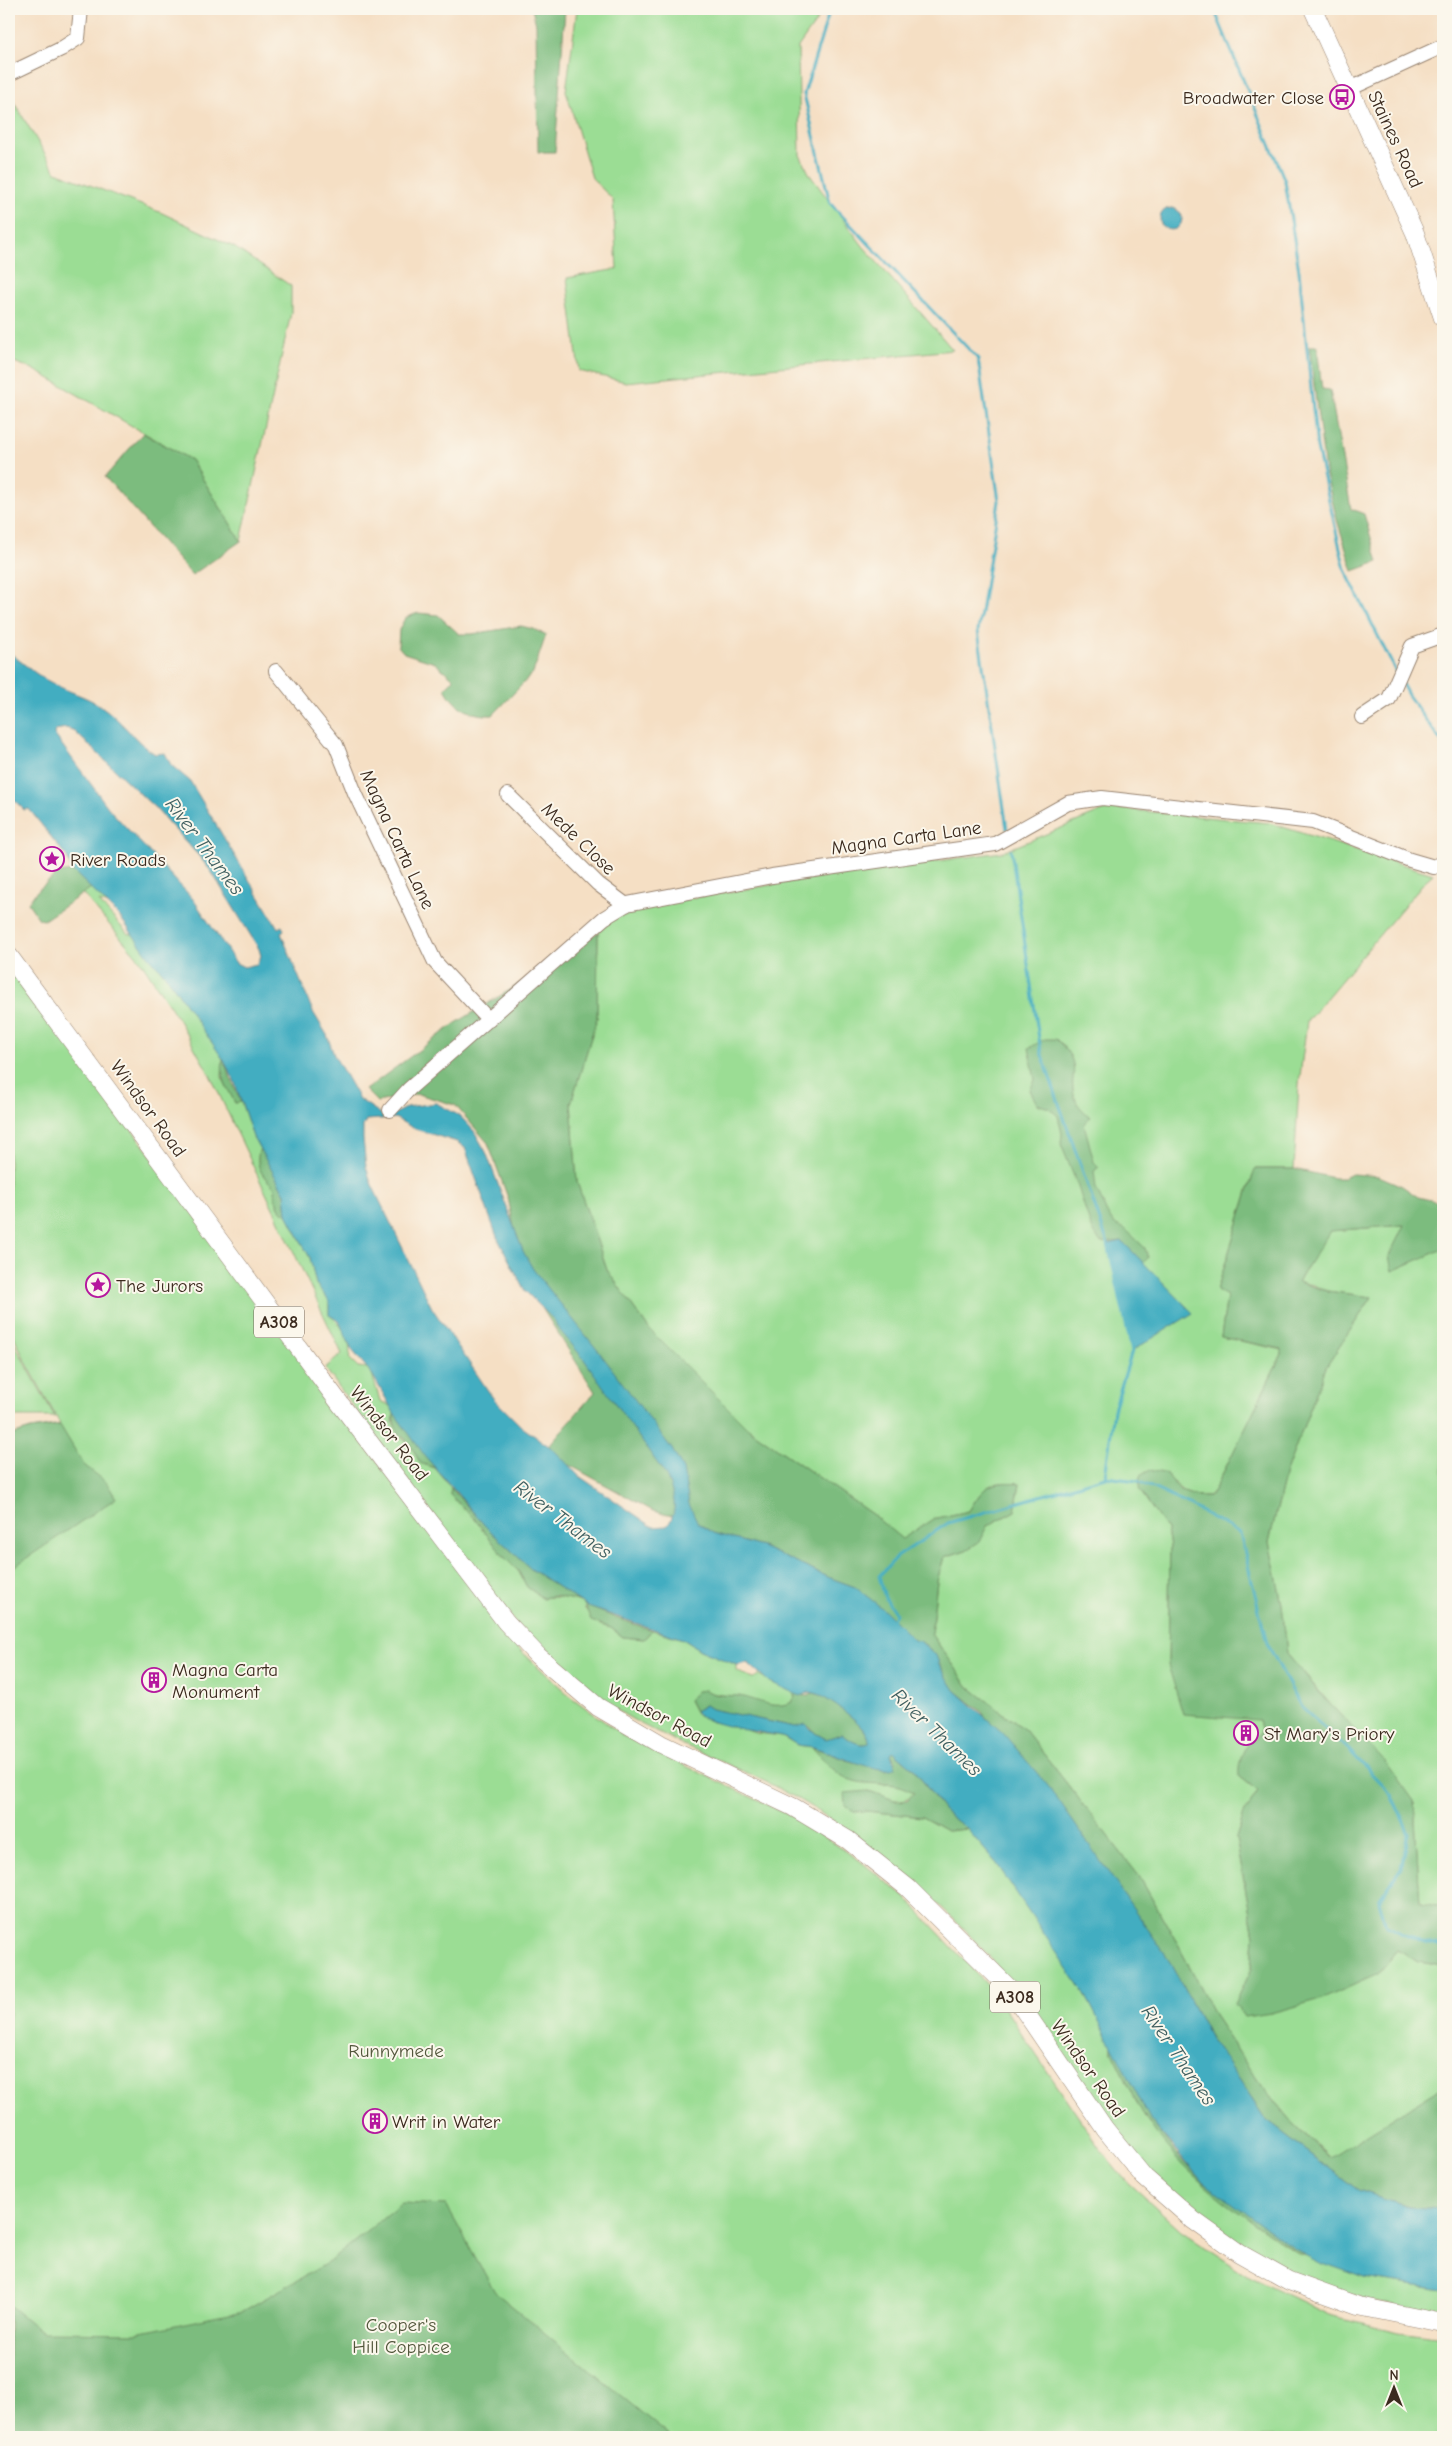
<svg xmlns="http://www.w3.org/2000/svg" width="1452" height="2446" font-family="'Comic Neue',sans-serif">
	<style>
		.green { fill: #9bdd94; stroke: #6b8459 }
		.forest { fill: #7cbc7e; stroke: #5c734e }
		.water { fill: #42adc1; stroke: #3e6c70; fill-rule: evenodd }
		.lines { fill: none; stroke-linecap: round; stroke-linejoin: round }
		.stream { stroke: #42adc1; stroke-width: 3 }
		.minor-casing { stroke: #988471; stroke-width: 16 }
		.major-casing { stroke: #988471; stroke-width: 19 }
		.minor { stroke: #fff; stroke-width: 14 }
		.major { stroke: #fff; stroke-width: 18 }
		.labels { text-anchor: middle; stroke-width: 4; stroke-linejoin: round; paint-order: stroke }
		.shield { fill: #fbf7ec; stroke: #75685c; stroke-width: 1 }
		.shield-label { font-size: 18px; font-weight: bold; fill: #3b2a1e }
		.poi-label { font-size: 19px; fill: #3b2a1e; stroke: #fbf7ec; text-anchor: start }
		.street-label { font-size: 19px; fill: #3b2a1e; stroke: #fbf7ec }
		.park-label { font-size: 19px; fill: #53573c; stroke: #fbf7ec }
		.water-label { font-size: 20px; font-style: italic; fill: #3e5e5f; stroke: #fbf7ec }
	</style>
	<rect width="100%" height="100%" fill="#fbf7ec"/>
	<filter id="ink" filterUnits="userSpaceOnUse"><feTurbulence type="fractalNoise" baseFrequency=".02" numOctaves="2"/><feDisplacementMap in="SourceGraphic" scale="10" xChannelSelector="R" yChannelSelector="G"/><feConvolveMatrix kernelMatrix="1 2 1 2 8 2 1 2 1" color-interpolation-filters="sRGB"/></filter>
	<filter id="wash" filterUnits="userSpaceOnUse"><feTurbulence type="fractalNoise" baseFrequency=".0096" numOctaves="4" result="noise"/><feDisplacementMap in="SourceGraphic" scale="20" xChannelSelector="R" yChannelSelector="G"/><feGaussianBlur stdDeviation="1.12" result="paint"/><feColorMatrix in="noise" values="0 0 0 0 0 0 0 0 0 0 0 0 0 0 0 0 0 1.4 0 .05"/><feComposite in="paint" operator="in"/></filter>
	<g filter="url(#wash)">
		<rect width="100%" height="100%" fill="#f5dfc4"/>
		<path class="green" d="M577,9h248l-27,38 2,108 10,20 53,71 90,104 -327,32 -47,-11 -12,-93 50,-9 -4,-69 -21,-22 -26,-87z
			M9,94l47,78 106,41 72,34 57,39v27l-50,228 -50,-81 -158,-91 -24,-9z
			M1110,808l160,15 163,51 -8,7 -118,140 -8,63 -5,85h-39l-38,121 10,6 -6,41 62,13 -1,4 -67,135 -7,8c-14,0 -26,-3 -34,-15l-35,7 28,41 3,17 -2,118 91,55c5,18 -2,17 -14,28l-6,28 19,15 -13,20 -9,27 18,97 -2,33 -16,36 140,-29 21,-25 22,12 24,4v121l-113,71 -41,-39 -30,-37 -42,-62 -41,-79 -37,-65 -114,-146 -56,-43 -38,-53 6,-53 7,-24 22,-7 21,-24 28,-15 5,-28c-30,-2 -36,2 -51,28l-36,8 -31,21 -29,-25 -125,-87 -99,-99 -42,-59 -30,-88 -6,-79 26,-85 1,-86 27,-23 176,-29 201,-28z
			M91,888l18,17 -10,-3 29,32h5l57,73 33,52 -1,18 13,26 6,-1 12,35 7,11c-6,19 2,27 15,40 0,11 2,21 12,26l23,44 6,26 13,17v14c13,8 24,28 20,43l9,9 9,1 5,6 8,27 9,4 5,8 -1,10 10,16 8,7 9,17 15,5 16,20 -1,7 24,23 31,40 14,14 8,15 15,11c14,-2 31,-1 43,7v4l15,16 11,3 12,9 21,2 8,-9 31,9 17,11 37,15v6l15,8 7,-4 33,17 3,5c-10,20 -40,2 -55,0 -13,-3 -22,0 -35,-7l-16,10 7,14 16,8 23,4 20,7 27,3 15,9 15,2 18,19 49,18 24,1 11,8c-14,14 -29,4 -45,-2l-15,21 12,-1 56,6 25,14 20,-2 30,35 46,66 44,68 25,46v8c12,23 22,49 37,71 38,56 95,93 149,131h6l60,24 79,12v25l-74,-14 -64,-21 -51,-25 -75,-55 -55,-55 -130,-183c-63,-72 -136,-132 -220,-176 -57,-29 -120,-49 -172,-86 -35,-26 -73,-59 -100,-93 -23,-28 -44,-59 -66,-88 -37,-50 -74,-100 -111,-151l17,-14 -132,-279 -33,-58 -37,-57 -58,-67z
			M9,964l422,569 90,118 50,46 54,40 174,83 60,40 47,38 87,93 105,155 28,35 55,50 69,46 79,38 71,17 43,6v99h-1391l-43,-90v-911l22,-7 29,-5 -36,-66 -15,-33z
			M1405,1225l-7,14 -6,32 51,-22v658l-23,-4 -6,-102 -127,-147 -5,-50 -13,-62 17,-70 40,-105 46,-70 -45,-6 -14,-6 -15,-3 31,-51z
			M9,1334l46,83h-46z"/>
		<path class="forest" d="M532,9h33l-10,143h-17l-2,-128z
			M1309,346h8l5,43 8,1 21,119 13,5 14,48 -25,9 -16,-51 -12,-49z
			M143,433l48,27 50,81 -49,34 -87,-98z
			M418,613l20,2 21,19h13l49,-8 12,3 13,6 -13,38 -40,42c-21,1 -39,-7 -48,-27l9,-9 -19,-16 -31,-10 -6,-7 1,-16 6,-12z
			M73,871l18,17 -47,32 -5,-1 -11,-16 8,-11 22,-19z
			M598,932l-1,86 -26,85 6,79 30,88 42,59 99,99 125,87 29,24 31,-20 36,-8c15,-26 21,-30 51,-28l-5,28 -28,15 -8,16 -13,8 -22,7 -7,24 -6,53 38,53 56,43 114,146 37,65 41,79 42,62 30,37 40,39 114,-71v121l-34,-2 -51,-16 -92,-70 -56,-82 -42,-80 -187,-247c-8,-7 -17,-13 -25,-20 -14,-15 -19,-47 -42,-51l-59,-53 -30,-11 -63,-29 -49,-14 -15,-10 -45,-12 -109,-60 51,-59 -70,-111 -17,-83 -20,-55 -33,-38 -37,-11 -41,8 -12,-12 91,-67 78,-48z
			M1045,1039h11c32,30 8,35 21,64 3,5 9,10 13,14l-6,7 10,38 5,5 -5,4 2,17 11,25 7,11 11,5 20,19 3,10 -5,5 -21,-22 -21,2 -10,-16 -14,-43 -16,-40 1,-10 -4,-18 -9,-8 -12,-4 -7,-14 5,-10 -6,-32z
			M223,1059l18,43 -6,1c-8,-16 -15,-25 -12,-44z
			M260,1148l25,46 2,20 -6,-3 -6,-13v-10c-13,-13 -21,-21 -15,-40z
			M1255,1169h39l40,9h10l8,-4 27,2 23,10 16,11 21,5 4,-4v51l-51,22 -3,-15 15,-31 -74,6 -32,51 29,9 45,6 -46,70 -40,105 -17,70 13,62 5,50 38,45 61,63 28,39 6,102 23,4v59l-24,-4 -22,-12 -21,25 -51,23 -54,15 -26,4 -10,-13 17,-36 2,-33 -18,-97 9,-27 13,-20 -19,-15c-1,-9 2,-20 6,-28 7,-13 21,-6 14,-28l-76,-6 -15,-49 2,-118 -3,-17 -28,-41 1,-13 10,-6 17,4 13,17 19,6h10l6,-8 67,-135v-5l-61,-12 6,-41 -10,-6z
			M394,1413l4,4 37,51 -15,-5c-3,-6 -6,-13 -10,-18 -9,-11 -18,-16 -16,-32z
			M60,1425l24,40 22,17 10,16 -107,72v-134l22,-7z
			M451,1488l35,39 45,42 48,32 -24,-5 -13,2 -15,-11 -8,-15 -14,-14 -31,-40 -24,-23z
			M585,1605l31,13 36,12 -8,9 -21,-2 -12,-9 -20,-7z
			M705,1690c13,7 21,5 34,6 19,3 34,15 53,6l3,-5 -3,-5 12,4 10,-3c14,4 58,35 55,50 -10,4 -19,-3 -27,-9l-16,5 -11,-6 -5,-7 -15,1 -84,-18 -6,-4 -10,6 -6,-11 8,-9z
			M812,1747l38,14 37,9 9,-8 -5,-8 2,-3 21,18 30,42 23,18 -20,2 -25,-14 -56,-6 -12,1 -9,-7 -1,-12 25,-2 28,10 10,-1 7,-7c-18,-14 -38,-6 -60,-12 -17,-4 -31,-22 -42,-34z
			M1112,2044l39,77 25,32 25,27 103,74h-5c-55,-38 -113,-74 -150,-131 -15,-22 -25,-48 -37,-71z
			M402,2203l44,2 49,87 176,145h-662v-132l33,27 95,1 106,-22 86,-49z"/>
		<path class="water" d="M1160 219a11 11 0 1 1 22 0a11 11 0 1 1-22 0Z
			M9,652c14,11 27,23 43,31 16,9 34,13 49,23 21,14 33,35 54,48l10,-1 6,12 19,16 88,147 4,-2 2,4 -3,3 32,79 14,23 7,20 25,44 25,17 10,-2 13,-7 29,-4 24,13 14,15 12,21 37,99 10,18 70,88 69,92 11,20 6,35 9,19 15,10 49,14 63,29 30,11 27,21 32,32 6,1 16,14 4,11 15,24 48,43 46,54 119,171 42,80 56,82 92,70 51,16 34,2v82l-79,-12 -42,-15 -27,-14 -94,-69 -50,-59 -64,-123 -90,-134 -30,-35 -23,-18 -30,-42 -21,-18 -2,3 5,13c-14,10 -66,-15 -83,-20 -5,-1 -11,-1 -15,-2 -6,-2 -11,-8 -17,-9 -17,-4 -77,-10 -86,-25l10,-6 6,4 84,18 11,-3 9,9 11,6 16,-5c8,6 17,13 27,9 3,-16 -38,-41 -51,-49l-8,-2 -10,4 -32,-15 -20,-18 -11,2 -37,-15 -17,-11 -95,-32 -57,-38 -45,-42 -61,-71 -31,-43 -22,-39 -20,-24 -13,-29 -10,-6v-14l-13,-17 -6,-26 -23,-44 -2,-20 -32,-57 -19,-57 -11,-21 -56,-82 -18,-20 -29,-40 -49,-48 -4,-12 -38,-48 -5,1 -15,-15zM66,728l7,2 82,78 43,47 13,16 48,78 2,7 -4,8 -13,3 -8,-4 -43,-64 -83,-89 -56,-76 1,-4zM395,1118l20,11 42,13 8,6 32,89 28,54 30,30 2,6 26,31 82,116c8,17 15,36 2,52l-14,1 -74,-51 -26,-27 -31,-22 -29,-29 -61,-90 -60,-123 -6,-18 -3,-28v-13l3,-6z
			M1122,1241l71,72 -61,38 -24,-107z"/>
		<g class="lines">
			<path class="stream" d="M830,9l-26,85 26,109 148,156 21,142 -21,130 29,198
				M1214,9l71,172 14,90 18,177 28,122 51,102
				M1401,682l7,13 35,49
				M1105,1477l33,4 49,23 53,29 27,110 34,64 46,41 44,46 18,39 -8,35 -22,32 7,26 36,16 21,5
				M891,1622l5,-8 -11,-16 -6,-22 18,-19 51,-34 157,-46 9,-67 18,-59 -24,-107 -67,-192 -30,-202"/>
		</g>
	</g>
	<g filter="url(#ink)">
		<g class="lines">
			<defs>
				<path id="minor" d="M9,74l52,-25 17,-11 3,-29
					M1349,89l94,-43
					M276,671l60,74 19,48 80,169 54,58
					M1362,717l27,-18 23,-53 31,-11
					M508,795l90,89 28,21
					M390,1110l19,-21 195,-171 23,-14 145,-28 223,-32 73,-41 34,-5 211,24 97,38 24,7 9,-4"/>
				<path id="major" d="M1313,9l102,224 28,85
					M9,956l326,441 171,225 32,34 60,51 63,37 132,63 55,33 60,48 101,100 96,141 39,48 49,43 46,33 50,28 69,25 85,17"/>
			</defs>
			<use href="#minor" class="minor-casing"/>
			<use href="#major" class="major-casing"/>
			<use href="#minor" class="minor"/>
			<use href="#major" class="major"/>
		</g>
	</g>
	<defs>
		<symbol id="bus-ring" viewBox="-11 -11 22 22"><circle r="9.5" fill="#fbf7ec" stroke="#b5179e" stroke-width="1.5"/><path d="M-5-6H5V4H4V6H2V4H-2V6H-4V4H-5ZM-3.5-4V0h7V-4ZM-3.5 1.2v1.5H-2V1.2ZM2 1.2v1.5H3.5V1.2Z" fill="#b5179e"/></symbol>
		<symbol id="sight-ring" viewBox="-11 -11 22 22"><circle r="9.5" fill="#fbf7ec" stroke="#b5179e" stroke-width="1.5"/><path d="M0-6L1.8-2.2L6-1.7L2.9 1.2L3.7 5.4L0 3.3L-3.7 5.4L-2.9 1.2L-6-1.7L-1.8-2.2Z" fill="#b5179e"/></symbol>
		<symbol id="building-ring" viewBox="-11 -11 22 22"><circle r="9.5" fill="#fbf7ec" stroke="#b5179e" stroke-width="1.5"/><path d="M-4-6H4V6H1V3H-1V6H-4ZM-2.5-4.3h1.7v1.8h-1.7ZM.8-4.3h1.7v1.8H.8ZM-2.5-1h1.7V.8h-1.7ZM.8-1h1.7V.8H.8Z" fill="#b5179e"/></symbol>
	</defs>
	<g fill-rule="evenodd">
		<use href="#bus-ring" x="1328" y="83" width="28" height="28"/>
		<use href="#sight-ring" x="38" y="845" width="28" height="28"/>
		<use href="#sight-ring" x="84" y="1271" width="28" height="28"/>
		<use href="#building-ring" x="140" y="1666" width="28" height="28"/>
		<use href="#building-ring" x="1232" y="1719" width="28" height="28"/>
		<use href="#building-ring" x="361" y="2107" width="28" height="28"/>
	</g>
	<g class="labels">
		<g class="shield">
			<rect x="254" y="1306.5" width="50" height="31" rx="4"/>
			<rect x="990" y="1981.5" width="50" height="31" rx="4"/>
		</g>
		<g class="shield-label">
			<text x="279" y="1328">A308</text>
			<text x="1015" y="2003">A308</text>
		</g>
		<g class="poi-label">
			<text x="1324" y="104" text-anchor="end">Broadwater Close</text>
			<text x="70" y="866">River Roads</text>
			<text x="116" y="1292">The Jurors</text>
			<text x="172" y="1676">Magna Carta<tspan x="172" dy="22">Monument</tspan></text>
			<text x="1264" y="1740">St Mary's Priory</text>
			<text x="392" y="2128">Writ in Water</text>
		</g>
		<g class="street-label">
			<text transform="translate(1396 139) rotate(65)" y="7">Staines Road</text>
			<text transform="translate(906 837) rotate(-8)" y="7">Magna Carta Lane</text>
			<text transform="translate(579 838) rotate(44)" y="7">Mede Close</text>
			<text transform="translate(398 839) rotate(65)" y="7">Magna Carta Lane</text>
			<text transform="translate(149 1108) rotate(54)" y="7">Windsor Road</text>
			<text transform="translate(390 1433) rotate(52)" y="7">Windsor Road</text>
			<text transform="translate(660 1715) rotate(28)" y="7">Windsor Road</text>
			<text transform="translate(1089 2068) rotate(55)" y="7">Windsor Road</text>
		</g>
		<g class="park-label">
			<text x="396" y="2057">Runnymede</text>
			<text x="401" y="2331">Cooper's<tspan x="401" dy="22">Hill Coppice</tspan></text>
		</g>
		<g class="water-label">
			<text transform="translate(205 846) rotate(53)" y="7">River Thames</text>
			<text transform="translate(563 1519) rotate(37)" y="7">River Thames</text>
			<text transform="translate(937 1732) rotate(44)" y="7">River Thames</text>
			<text transform="translate(1179 2055) rotate(56)" y="7">River Thames</text>
		</g>
	</g>
	<rect width="1452" height="2446" fill="none" stroke="#fbf7ec" stroke-width="30"/>
	<g transform="translate(1394 2388)" stroke="#fbf7ec" stroke-width="4" paint-order="stroke">
	<path d="M0-4L9 19L0 12L-9 19Z" fill="#3b2a1e"/>
	<text y="-8" font-size="14" font-weight="bold" text-anchor="middle" fill="#3b2a1e">N</text>
	</g>
</svg>
